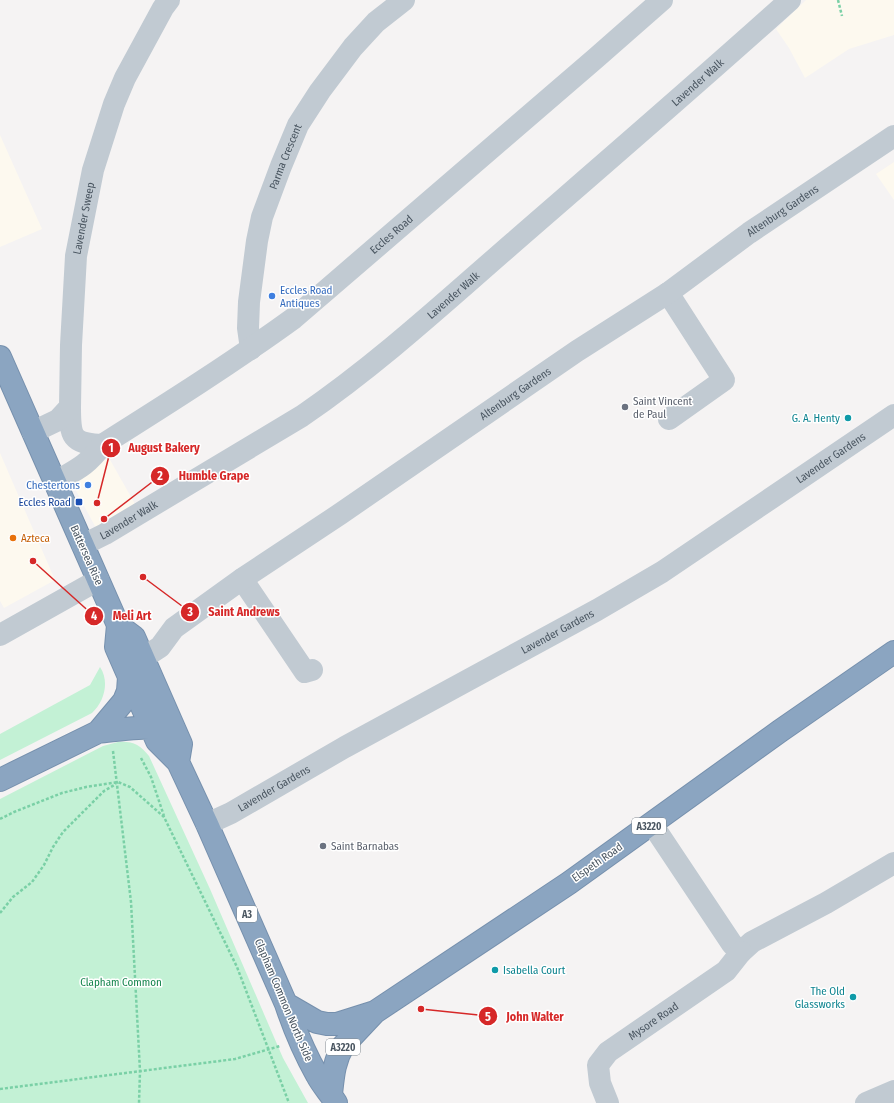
<svg xmlns="http://www.w3.org/2000/svg" width="894" height="1103" font-family="'Fira Sans Condensed',sans-serif">
	<style>
		.commercial { fill: #fdf9ef }
		.green { fill: #c3f1d5 }
		.lines { fill: none; stroke-linecap: round; stroke-linejoin: round }
		.highway-casing { stroke: #7690ad; stroke-width: 24 }
		.path { stroke: #7ad0a6; stroke-width: 2.5; stroke-dasharray: 3 2; stroke-linecap: butt }
		.minor { stroke: #c1cad2; stroke-width: 22 }
		.highway { stroke: #8ba5c1; stroke-width: 22 }
		.shop-dot { fill: #3f7fe0; stroke: #fff; stroke-width: 1.5 }
		.worship-dot { fill: #6b7280; stroke: #fff; stroke-width: 1.5 }
		.culture-dot { fill: #0f9aa8; stroke: #fff; stroke-width: 1.5 }
		.transit-dot { fill: #1a4fb4; stroke: #fff; stroke-width: 1.5 }
		.food-dot { fill: #e8710a; stroke: #fff; stroke-width: 1.5 }
		.labels { text-anchor: middle; stroke-width: 3; stroke-linejoin: round; paint-order: stroke }
		.shield { fill: #fff; stroke: #808990; stroke-width: 1 }
		.shield-label { font-size: 10px; font-weight: bold; fill: #4a5661 }
		.street-label { font-size: 11px; fill: #4a5661; stroke: #fff }
		.shop-label { font-size: 11px; fill: #366cbe; stroke: #fff; text-anchor: start }
		.worship-label { font-size: 11px; fill: #5b616d; stroke: #fff; text-anchor: start }
		.culture-label { font-size: 11px; fill: #0d838f; stroke: #fff; text-anchor: end }
		.transit-label { font-size: 11px; fill: #164399; stroke: #fff; text-anchor: end }
		.food-label { font-size: 11px; fill: #c56008; stroke: #fff; text-anchor: start }
		.park-label { font-size: 11px; fill: #17864f; stroke: #fff }
		.leader { fill: none; stroke: #d62828; stroke-width: 1.5 }
		.callout-dot { fill: #d62828; stroke: #fff; stroke-width: 1.5 }
		.mark-label { font-size: 12px; text-anchor: middle; font-weight: bold; fill: #fff }
		.callout-label { font-size: 12px; text-anchor: middle; font-weight: bold; fill: #d62828; stroke: #fff; stroke-width: 3; stroke-linejoin: round; paint-order: stroke }
	</style>
	<rect width="100%" height="100%" fill="#f5f3f3"/>
	<path class="commercial" d="M806,0h88v35l-45,14 -44,29 -16,-30 -13,-19z
		M0,135l42,94 -42,18z
		M894,162v38l-18,-26z
		M0,453l55,127 -51,28 -4,-7z
		M109,458l26,46 -39,24 -22,-41 7,-13z"/>
	<path class="green" d="M100,667c10,15 4,35 -8,46l-92,47v-26l90,-49z
		M118,742c15,-1 22,3 31,14l61,133 73,169 25,45h-308v-304l103,-53z"/>
	<g class="lines">
		<defs>
			<path id="highway" d="M0,357l118,268 16,12 47,107 -3,18
				M118,625l-2,22 41,94 21,21 29,62 79,180c8,24 18,48 31,71 5,10 13,18 19,28
				M98,732c21,-2 45,-7 66,-2
				M0,780l98,-48 26,-31 4,-10 1,-14
				M286,1004l31,18 10,2h10l38,-12 194,-129 211,-152 114,-79
				M331,1094c2,-18 3,-33 12,-48l31,-33"/>
		</defs>
		<use href="#highway" class="highway-casing"/>
		<path class="path" d="M838,0l4,16
			M113,751l18,151 9,169 -1,32
			M141,758l10,19 13,39
			M0,819l14,-7 48,-19 24,-6 32,-5 12,5 34,30 73,150 52,136
			M0,913l13,-16 19,-15 12,-17 9,-18 10,-15 41,-41 12,-7
			M0,1089l235,-30 45,-13"/>
		<g class="minor">
			<path d="M668,293l56,87 -55,39"/>
			<path id="s1" d="M251,349l-3,-21 1,-26 8,-61 5,-24 19,-51 17,-41 22,-34 33,-44 23,-25 28,-22"/>
			<path d="M70,407c0,30 1,36 32,38"/>
			<path id="s2" d="M33,432l25,-12 12,-13 1,-62 5,-89 17,-86 21,-66 11,-26 38,-70 6,-8"/>
			<path id="s3" d="M55,482c21,-12 33,-17 47,-37 65,-41 130,-82 192,-127l302,-260 66,-58"/>
			<path id="s4" d="M83,545l22,-11 197,-118c76,-52 143,-114 212,-174 92,-80 185,-160 276,-242"/>
			<path d="M242,579l63,93 7,-2"/>
			<path d="M0,635l98,-55"/>
			<path id="s5" d="M143,658l17,-11 14,-19 68,-49 98,-65 237,-163 91,-58 81,-60 145,-97"/>
			<path id="s6" d="M207,824l24,-11 114,-66 252,-137 65,-38 232,-157"/>
			<path d="M652,824l80,120 9,8 11,-10 74,-39 68,-40"/>
			<path id="s7" d="M608,1103l-8,-20 -2,-18 10,-13 118,-81 15,-19"/>
			<path d="M866,1103l28,-12"/>
		</g>
		<use href="#highway" class="highway"/>
	</g>
	<g class="shop-dot">
		<circle cx="272" cy="296" r="4"/>
		<circle cx="88" cy="485" r="4"/>
	</g>
	<g class="worship-dot">
		<circle cx="625" cy="407" r="4"/>
		<circle cx="323" cy="846" r="4"/>
	</g>
	<g class="culture-dot">
		<circle cx="848" cy="418" r="4"/>
		<circle cx="495" cy="970" r="4"/>
		<circle cx="853" cy="997" r="4"/>
	</g>
	<rect class="transit-dot" x="75" y="498" width="8" height="8" rx="2"/>
	<circle class="food-dot" cx="13" cy="538" r="4"/>
	<g class="labels">
		<g class="shield">
			<rect x="632" y="818" width="34" height="16" rx="3"/>
			<rect x="237" y="906" width="20" height="16" rx="3"/>
			<rect x="326" y="1039" width="34" height="16" rx="3"/>
		</g>
		<g class="shield-label">
			<text x="649" y="830">A3220</text>
			<text x="247" y="918">A3</text>
			<text x="343" y="1051">A3220</text>
		</g>
		<g class="street-label">
			<text dy="4" stroke="none"><textPath href="#s4" startOffset="772">Lavender Walk</textPath></text>
			<text dy="4" stroke="none"><textPath href="#s1" startOffset="198">Parma Crescent</textPath></text>
			<text dy="4" stroke="none"><textPath href="#s5" startOffset="782">Altenburg Gardens</textPath></text>
			<text dy="4" stroke="none"><textPath href="#s2" startOffset="235">Lavender Sweep</textPath></text>
			<text dy="4" stroke="none"><textPath href="#s3" startOffset="419">Eccles Road</textPath></text>
			<text dy="4" stroke="none"><textPath href="#s4" startOffset="448">Lavender Walk</textPath></text>
			<text dy="4" stroke="none"><textPath href="#s5" startOffset="458">Altenburg Gardens</textPath></text>
			<text dy="4" stroke="none"><textPath href="#s6" startOffset="724">Lavender Gardens</textPath></text>
			<text dy="4" stroke="none"><textPath href="#s4" startOffset="52">Lavender Walk</textPath></text>
			<text transform="translate(87 555) rotate(66)" y="4">Battersea Rise</text>
			<text dy="4" stroke="none"><textPath href="#s6" startOffset="400">Lavender Gardens</textPath></text>
			<text dy="4" stroke="none"><textPath href="#s6" startOffset="76">Lavender Gardens</textPath></text>
			<text transform="translate(597 862) rotate(-35)" y="4">Elspeth Road</text>
			<text transform="translate(284 1000) rotate(67)" y="4">Clapham Common North Side</text>
			<text dy="4" stroke="none"><textPath href="#s7" startOffset="111">Mysore Road</textPath></text>
		</g>
		<g class="shop-label">
			<text x="280" y="294">Eccles Road<tspan x="280" dy="13">Antiques</tspan></text>
			<text x="80" y="489" text-anchor="end">Chestertons</text>
		</g>
		<g class="worship-label">
			<text x="633" y="405">Saint Vincent<tspan x="633" dy="13">de Paul</tspan></text>
			<text x="331" y="850">Saint Barnabas</text>
		</g>
		<g class="culture-label">
			<text x="840" y="422">G. A. Henty</text>
			<text x="503" y="974" text-anchor="start">Isabella Court</text>
			<text x="845" y="995">The Old<tspan x="845" dy="13">Glassworks</tspan></text>
		</g>
		<g class="transit-label">
			<text x="71" y="506">Eccles Road</text>
		</g>
		<g class="food-label">
			<text x="21" y="542">Azteca</text>
		</g>
		<g class="park-label">
			<text x="121" y="986">Clapham Common</text>
		</g>
	</g>
	<path class="leader" d="M97 503L111 448M104 519L160 476M143 577L190 612M33 561L94 616M421 1009L488 1016"/>
	<g class="callout-dot">
		<circle cx="97" cy="503" r="4"/>
		<circle cx="104" cy="519" r="4"/>
		<circle cx="143" cy="577" r="4"/>
		<circle cx="33" cy="561" r="4"/>
		<circle cx="421" cy="1009" r="4"/>
		<circle cx="111" cy="448" r="10"/>
		<circle cx="160" cy="476" r="10"/>
		<circle cx="190" cy="612" r="10"/>
		<circle cx="94" cy="616" r="10"/>
		<circle cx="488" cy="1016" r="10"/>
	</g>
	<g class="mark-label">
		<text x="111" y="452">1</text>
		<text x="160" y="480">2</text>
		<text x="190" y="616">3</text>
		<text x="94" y="620">4</text>
		<text x="488" y="1021">5</text>
	</g>
	<g class="callout-label">
		<text x="164" y="452">August Bakery</text>
		<text x="214" y="480">Humble Grape</text>
		<text x="244" y="616">Saint Andrews</text>
		<text x="132" y="620">Meli Art</text>
		<text x="535" y="1021">John Walter</text>
	</g>
</svg>
